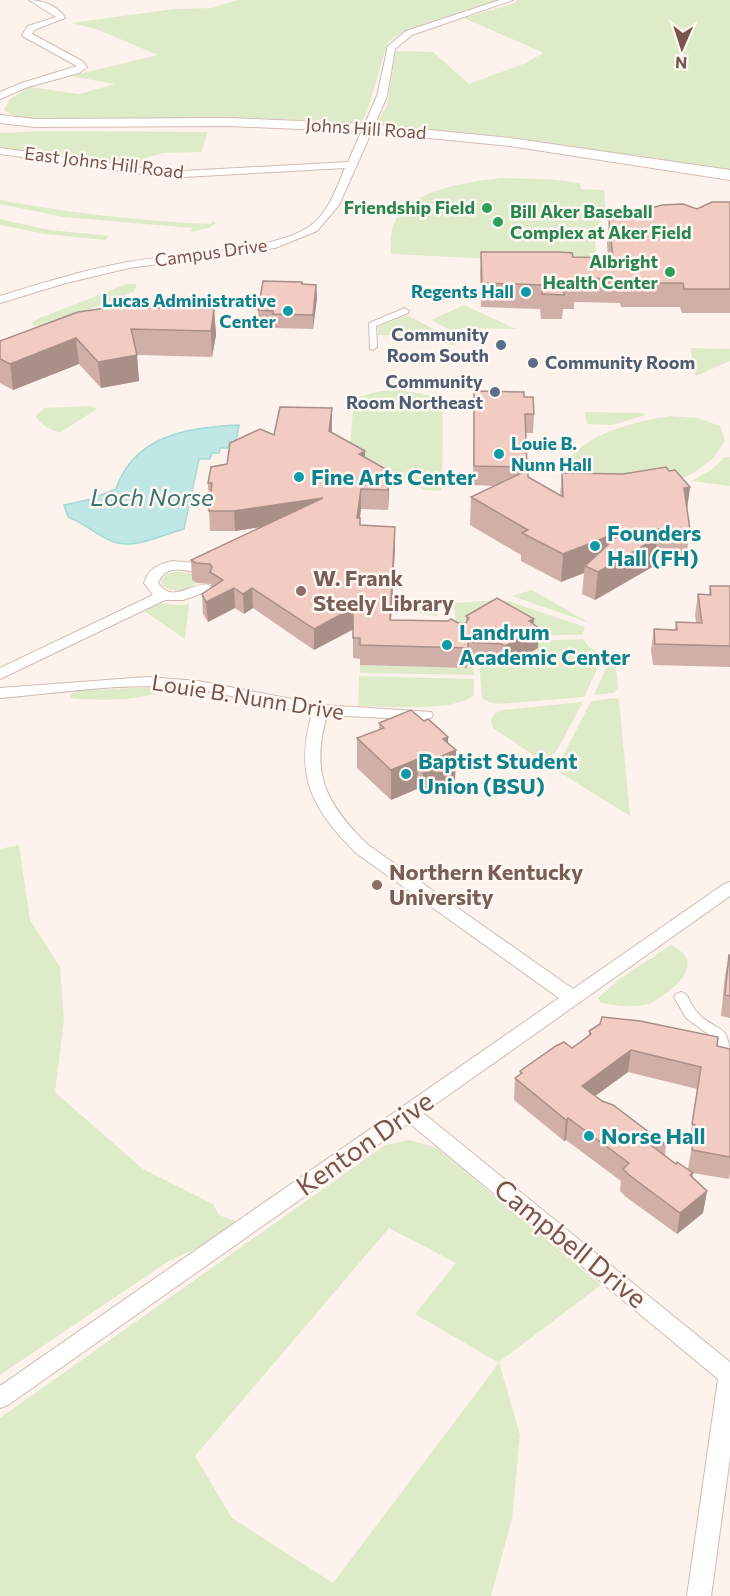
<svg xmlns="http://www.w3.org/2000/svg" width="730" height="1596" font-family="Commissioner,sans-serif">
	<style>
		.green { fill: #deebc9; fill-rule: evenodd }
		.water { fill: #bfe7e5; stroke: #a5d9d6; stroke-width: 1.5 }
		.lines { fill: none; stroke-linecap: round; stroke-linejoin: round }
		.pedestrian-casing { stroke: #d2bbb3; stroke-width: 2 }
		.minor-casing { stroke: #d2bbb3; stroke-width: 2 }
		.secondary-casing { stroke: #d7bbb3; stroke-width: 2 }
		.pedestrian { fill: #fff; fill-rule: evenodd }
		.minor { fill: #fff; fill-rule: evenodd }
		.secondary { fill: #fff; fill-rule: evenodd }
		.wall { fill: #d0afa8; fill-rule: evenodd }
		.shaded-wall { fill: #a98f88 }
		.building { fill: #f2ccc3; stroke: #a98f88; stroke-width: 1.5 }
		.leisure-dot { fill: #2e9e5b; stroke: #fff7f2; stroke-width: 2 }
		.culture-dot { fill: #0f9aa8; stroke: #fff7f2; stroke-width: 2 }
		.service-dot { fill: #5c6f8a; stroke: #fff7f2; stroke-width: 2 }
		.education-dot { fill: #8d6e63; stroke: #fff7f2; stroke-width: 2 }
		.labels { text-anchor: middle; stroke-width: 5; stroke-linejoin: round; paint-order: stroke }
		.far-street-label { font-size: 18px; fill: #79544d; stroke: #fff7f2 }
		.far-leisure-label { font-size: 18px; font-weight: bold; fill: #27864d; stroke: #fff7f2; text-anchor: end }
		.far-culture-label { font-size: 18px; font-weight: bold; fill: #0d838f; stroke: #fff7f2; text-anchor: end }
		.far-service-label { font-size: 18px; font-weight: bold; fill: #4e5e75; stroke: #fff7f2; text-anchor: end }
		.culture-label { font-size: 22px; font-weight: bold; fill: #0d838f; stroke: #fff7f2; text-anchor: start }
		.education-label { font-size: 22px; font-weight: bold; fill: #785e54; stroke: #fff7f2; text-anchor: start }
		.street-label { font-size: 22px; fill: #79544d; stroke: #fff7f2 }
		.water-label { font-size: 24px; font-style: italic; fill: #3d7674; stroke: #fff7f2 }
		.near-street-label { font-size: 27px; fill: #79544d; stroke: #fff7f2 }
	</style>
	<rect width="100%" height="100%" fill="#fdf3ec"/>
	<path class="green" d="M237,0h264l-99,33 -14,9 -21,70 -5,9 -4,2 -101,-5h-228l-13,-1 -12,-7 6,-11 20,-12 49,7 36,-10 -45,-8 88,-21 -62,-26 -25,-6 103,-14 38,-1z
		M518,0h212v170l-226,-33 -122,-12 -3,-6 8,-14 9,-54 37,1 36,32 54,-20 21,-11 -80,-35 45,-13z
		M43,131l165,1 -7,20 -38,1 -21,6 -3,9 -139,-20v-15z
		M501,178l47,1 32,4 1,6 23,1 2,26 -12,12 2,25h-7l3,5 -56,3 -145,-7c0,-7 -1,-16 1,-23 8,-41 76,-49 109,-53z
		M0,200c70,13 140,21 211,24l2,-3 4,2 -9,5 -17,4 1,-4 -129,-11 -63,-13z
		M0,219l50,11 59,6 -3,4 -61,-6 -45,-9z
		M127,284h9v4l-3,4 -83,33 -16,1 -2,-3 5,-4z
		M464,305l52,24 -55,-1 -9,3 -21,-11z
		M407,315l49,26v3l-6,1 -15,-8 -57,-2v-8z
		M690,348l40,1v12l-34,15z
		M401,390l42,8 -1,93 -19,-1 -73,-42 4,-50 26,-7z
		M90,406l7,3 -36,23c-8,0 -22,-8 -25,-16l8,-8z
		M585,412l57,1 4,2 -34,10 -25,-1z
		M671,416l27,2 22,8 5,14 -11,18 -22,16 -16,7 -108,-4c-9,-39 76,-58 103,-61z
		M725,457h5v29l-39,-5 20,-11z
		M177,571l16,3 4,6c-6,13 -23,13 -34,6l-2,-6 6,-6z
		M532,590l58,33 -78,-27z
		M378,592l31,8 31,2 -2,14 -56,-8z
		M497,600l11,1 77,26 -3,8h-41l-13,-8 -71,1 -4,-25z
		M159,603l19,2 11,-1 -4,35 -41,-28z
		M583,639l6,8 15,8 -20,42 -85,7 -10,-2 -7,-4 -3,-35 21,1 4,3 32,-26z
		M612,655l3,1 3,32 -5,5 -19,2z
		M468,663h5l1,12 -114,-2v-8l107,3z
		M359,676l115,3v16c-20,18 -88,11 -116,11z
		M130,688h23l6,3c-13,10 -70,10 -88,7l-1,-3 7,-4z
		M615,698l4,2 11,116 -74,-46 35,-69z
		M583,702l-27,50 -14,9 -49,-33 -2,-7 3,-7 8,-4z
		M19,845l11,75 30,47 4,53 -9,72 88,77 70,35 6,11 18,7 -23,18 -45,21 -169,114v-526z
		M671,945c30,14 14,35 -6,49 -5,3 -11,8 -16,10 -17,4 -31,2 -48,-1l-3,-5 20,-18z
		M410,1140l27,8 164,137 -102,77 21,73 -8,84 -21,77h-491v-178l385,-273zM389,1228l67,35 -41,51 84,49 -166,220 -101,-65 -37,-62z"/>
	<path class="water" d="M239,425l-3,17h-7l-1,6h-8l-1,5h-7l-2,6h-11l-15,70c-21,6 -49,20 -70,13 -16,-5 -29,-19 -46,-25l-4,-12 27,-6 25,-10c18,-54 73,-62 123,-64z"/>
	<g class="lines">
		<defs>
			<path id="pedestrian" d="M405,308l4,3 -1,2 -32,13 1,21 -4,3 -3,-1 -1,-26z
				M681,992l5,2c3,5 6,12 10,17 19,23 34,8 34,49l-5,-1 -10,-20 -29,-21 -12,-21 2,-3z"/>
			<path id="minor" d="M29,0c12,0 30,6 36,18l-31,12 -2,4 50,27 5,6 -8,6 -51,14 -28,12v-7l22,-9 55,-17 -53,-29 -2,-2 6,-9 28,-9z
				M500,0h13l-101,35 -17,14 -8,47 -16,37 -32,72 -22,26 -42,17 -146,20 -63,15 -66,20v-7c42,-13 84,-26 128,-34 46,-9 146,-10 182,-36 19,-14 26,-37 35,-58l-162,9 -33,-2 -150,-21v-6l150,21 33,2 165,-9 29,-66 11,-50 18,-15z
				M172,561l24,2 13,7 -7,4c-16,-4 -36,-11 -44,9 15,22 34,-2 51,2l2,3 -2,3 -26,9h-18l-165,79v-11l153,-73 -9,-12c5,-15 14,-18 28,-22z
				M147,677l51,4 125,24 108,7 2,3 -2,3 -6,2 -98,-5c-17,59 -1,89 41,130l205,144 151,-105 6,-2v14l-307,217 307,249v95l-19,139h-24l31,-217 -309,-256 -401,282 -8,3v-22l559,-388 -203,-145c-44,-44 -62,-77 -44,-140 -44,-6 -86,-21 -130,-25 -61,-6 -121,5 -182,10v-10z"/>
			<path id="secondary" d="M0,115l35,4 194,-1 140,6 141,14 220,32v10l-220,-34 -141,-14 -140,-6 -194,1 -35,-4z"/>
		</defs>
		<use href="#pedestrian" class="pedestrian-casing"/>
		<use href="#minor" class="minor-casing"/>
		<use href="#secondary" class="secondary-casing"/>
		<use href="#pedestrian" class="pedestrian"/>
		<use href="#minor" class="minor"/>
		<use href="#secondary" class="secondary"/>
	</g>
	<path class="wall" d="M730,202v111h-48l-2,-6h-59l-1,-4 -46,-1v7h-11l-1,10h-21l-1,-10 -59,-2 -1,-32 1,-23 92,5h35l-1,-14 2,-23 88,-11z
		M302,284l14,1 1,13 -4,31 -40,-1v-3l-14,-1 -1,-14z
		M214,309l2,26 -4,22 -75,-2 2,26 -38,7 -22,-24 -66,26 -13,-7v-42z
		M474,391l50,6 10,17 -1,19h-8l1,38 2,6 32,19 2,-23 61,1 46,-3 21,16 -3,23 3,20 -4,28 -31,-1 -1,9 -59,34 -13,-6 2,-21 -23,9 -40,-21v-6l-51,-30 1,-28 24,-11 -22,-1z
		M332,408v25l33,25 24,33 -1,19 -27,-1 -1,9v7l35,22 -4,73 75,3v-7l68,3 -1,5 5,24 -34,19 -4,-3 -32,-1 -1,5 -107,-3v-6l-7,-1v-29l-39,21 -61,-42 -9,6 -9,-6 -27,14 -5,-8 -1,-20 9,-6v-4l-14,-1 -5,-3 -1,-20 70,-33 -26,4h-25l-1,-20 1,-8h-1l-1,-20 19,-19 47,-29z
		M710,586h20v81l-77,-2 -2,-15 3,-21 21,1 1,-8h20l-1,-7 3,-21 11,1z
		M424,721l24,16v6l8,7 -1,30 -32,14 -6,-5 -26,11 -34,-32v-30l22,-8v-7z
		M729,955h1v63l-9,-2 4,-40z
		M589,1031l128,15 13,3v124l-1,6 -36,-6v4l14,14 -4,22 -26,21 -51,-37 -6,-6 1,-10 -55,-41 -2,1 -50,-41 1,-22 5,-3v-4l52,-23 17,-12zM628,1072l69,17 -8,57h3l-4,23 -12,-5 -11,-8 1,-11 -71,-49z"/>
	<path class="shaded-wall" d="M316,285l1,13 -4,31v-14z
		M214,309l2,26 -4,22 -1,-26z
		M76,338l3,26 -66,26 -3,-26z
		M137,355l2,26 -38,7 -3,-26z
		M332,408v19l-2,24 -1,-20z
		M365,451v19l-6,-16z
		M389,471v20l-1,19v-20z
		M690,487l-4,28 -2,-27z
		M361,489v20l-4,29v-20z
		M323,498v19l-88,14 -1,-20z
		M395,527v20l-5,93v-20z
		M624,530l-39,36 -1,7 -23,9 2,-28z
		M657,538l-3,28 -59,34 3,-28z
		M234,588l1,20 -27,14 -2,-20z
		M252,588l1,20 -9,6 -1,-20z
		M353,608l1,21 -40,21v-21z
		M534,619l-1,12 6,-3 -1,20 -34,19 1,-21 24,-25z
		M448,737v17l8,-4 -1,30 -32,14v-30l20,-25z
		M418,759l-1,30 -26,11v-30z
		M631,1050l-3,22 -48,35 2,-21z
		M568,1118l-2,22 -2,1 2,-21z
		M707,1191l-4,22 -26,21 3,-21z"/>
	<path class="building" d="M712,202h18v87h-46l-1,-6h-59l-2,-4 -47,-1v7h-12l1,10 -22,-1v-9l-60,-2 -1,-31h79l12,1 1,4 40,1 -4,-38 53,-15 21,-1 14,5z
		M263,281l39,1v2l14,1 -3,30 -40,-1v-3l-15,-1z
		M113,307l101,2 -3,22 -80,-2 6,26 -39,7 -22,-24 -66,26 -10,-5v-18l78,-29z
		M474,391l50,1v5h9l1,17h-9l2,53 -53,-1z
		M280,407l52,1 -3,23 36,20 -6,3 30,17 -1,19 -27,-1 -4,29h3v7l35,2 -5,93 58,1 3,-2 7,4h8l3,-5 -3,-2 31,-18 37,21 -5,2 10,7 -34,18 -4,-2 -33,-2v6l-108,-3v-7h-7v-30l-39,21 -62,-41 -9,6 -9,-6 -28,14 -4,-8 21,-14 -13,-8 2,-5 -2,-3 -14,-1 -5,-3 132,-62 -89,13h-25l3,-28h-4l3,-16 16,-3 3,-21 30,-14 14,6z
		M666,467l3,4 6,-1 15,17 -6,1 6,42 -33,-1v9l-59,34 -13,-6 39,-36 -61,24 -41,-21 6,-3 -57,-33 57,-27v7l35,20 -1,-24 61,1z
		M710,586h20v60l-75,-2 -1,-15 23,1 -1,-8 26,1 -4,-29 13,1z
		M411,710l13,11 4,-2 20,18 -5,2 13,11 -33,14 -5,-5 -27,11 -34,-32 27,-10 -5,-5z
		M729,955h1v41l-5,-1z
		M602,1017l38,4 78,16 -1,9 13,3v108l-38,-7 3,-25 -3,-1 9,-57 -70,-17 -49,36 20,15 11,4 53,40 -10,-1 -4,2 24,18 1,-2 16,11 -3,2 17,16 -27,22 -51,-38 -6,-6 6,-6 -61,-45 -2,2 -51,-42 7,-5 -2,-2 36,-25 8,-4 8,6 19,-14 -2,-3 11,-7z"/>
	<g class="leisure-dot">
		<circle cx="487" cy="208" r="6"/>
		<circle cx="498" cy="222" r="6"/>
		<circle cx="670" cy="272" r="6"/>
	</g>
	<g class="culture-dot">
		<circle cx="526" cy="292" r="6"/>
		<circle cx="288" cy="311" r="6"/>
		<circle cx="499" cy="454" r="6"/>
		<circle cx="299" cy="477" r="6"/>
		<circle cx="595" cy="546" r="6"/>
		<circle cx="447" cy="645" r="6"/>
		<circle cx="406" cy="774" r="6"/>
		<circle cx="589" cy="1136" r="6"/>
	</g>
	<g class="service-dot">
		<circle cx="501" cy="345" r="6"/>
		<circle cx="533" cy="363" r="6"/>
		<circle cx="495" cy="392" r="6"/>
	</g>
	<g class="education-dot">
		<circle cx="301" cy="591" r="6"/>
		<circle cx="377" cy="885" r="6"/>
	</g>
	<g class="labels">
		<g class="far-street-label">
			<text transform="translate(366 129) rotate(4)" y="6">Johns Hill Road</text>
			<text transform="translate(104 163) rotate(7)" y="6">East Johns Hill Road</text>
			<text transform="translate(211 253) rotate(-8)" y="6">Campus Drive</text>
		</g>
		<g class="far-leisure-label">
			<text x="475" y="214">Friendship Field</text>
			<text x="510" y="218" text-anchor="start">Bill Aker Baseball<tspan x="510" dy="21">Complex at Aker Field</tspan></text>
			<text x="658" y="268">Albright<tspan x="658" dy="21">Health Center</tspan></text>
		</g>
		<g class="far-culture-label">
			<text x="514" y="298">Regents Hall</text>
			<text x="276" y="307">Lucas Administrative<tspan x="276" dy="21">Center</tspan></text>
			<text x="511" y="450" text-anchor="start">Louie B.<tspan x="511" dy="21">Nunn Hall</tspan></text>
		</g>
		<g class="far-service-label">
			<text x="489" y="341">Community<tspan x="489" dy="21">Room South</tspan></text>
			<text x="545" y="369" text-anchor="start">Community Room</text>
			<text x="483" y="388">Community<tspan x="483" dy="21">Room Northeast</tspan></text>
		</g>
		<g class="culture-label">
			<text x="311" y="485">Fine Arts Center</text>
			<text x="607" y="541">Founders<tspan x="607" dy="25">Hall (FH)</tspan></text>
			<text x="459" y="640">Landrum<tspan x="459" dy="25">Academic Center</tspan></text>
			<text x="418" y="769">Baptist Student<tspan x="418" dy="25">Union (BSU)</tspan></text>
			<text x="601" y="1144">Norse Hall</text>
		</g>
		<g class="education-label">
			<text x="313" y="586">W. Frank<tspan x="313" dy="25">Steely Library</tspan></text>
			<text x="389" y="880">Northern Kentucky<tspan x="389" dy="25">University</tspan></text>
		</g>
		<g class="street-label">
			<text transform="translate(248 697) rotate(9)" y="8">Louie B. Nunn Drive</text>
		</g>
		<g class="water-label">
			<text x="152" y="506">Loch Norse</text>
		</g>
		<g class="near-street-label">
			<text transform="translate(365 1144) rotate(-35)" y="9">Kenton Drive</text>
			<text transform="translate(570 1244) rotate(39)" y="9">Campbell Drive</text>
		</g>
	</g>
	<g transform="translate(682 48) rotate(183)" stroke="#fff7f2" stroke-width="4.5" paint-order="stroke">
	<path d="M0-4.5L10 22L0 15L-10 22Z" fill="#79544d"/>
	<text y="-9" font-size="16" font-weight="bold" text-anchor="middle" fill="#79544d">N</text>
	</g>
</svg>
